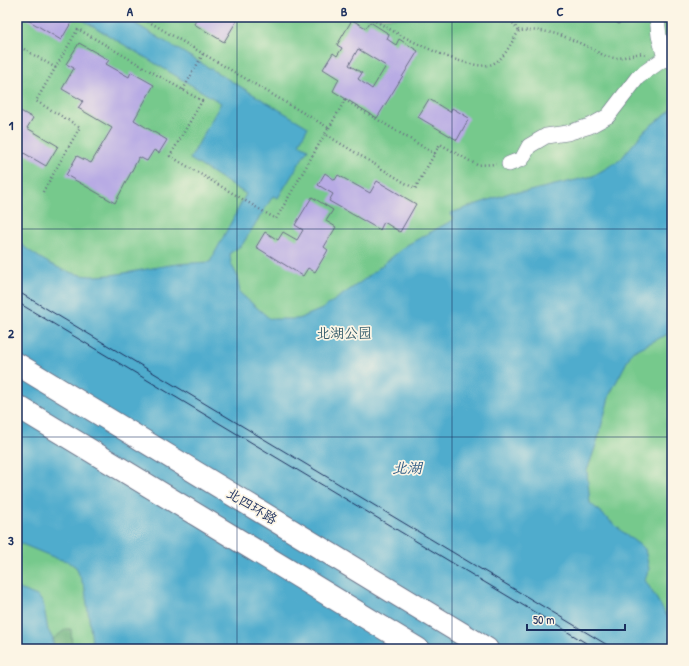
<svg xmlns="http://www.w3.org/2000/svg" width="689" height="666" font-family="'Patrick Hand','LXGW WenKai TC',sans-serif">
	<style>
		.green { fill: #76c98c; stroke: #487c75 }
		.forest { fill: #60ad78; stroke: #3e6e6b }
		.water { fill: #4faccd; stroke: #356e96 }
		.building { fill: #b8abe4; fill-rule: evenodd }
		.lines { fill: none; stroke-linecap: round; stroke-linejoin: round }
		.minor-casing { stroke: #686e84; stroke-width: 16 }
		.trunk-casing { stroke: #686e84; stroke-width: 24 }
		.path { stroke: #686e84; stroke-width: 2.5; stroke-dasharray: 1 3; stroke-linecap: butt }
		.minor { stroke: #fff; stroke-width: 15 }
		.trunk { stroke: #fff; stroke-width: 22 }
		.tram { stroke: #1b2f5e; stroke-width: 1 }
		.grid { fill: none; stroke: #1b2f5e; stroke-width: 1; stroke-opacity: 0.55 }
		.labels { text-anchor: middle; stroke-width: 3.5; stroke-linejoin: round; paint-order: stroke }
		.park-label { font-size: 14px; fill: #365d6c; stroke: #fcf5e5 }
		.street-label { font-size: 14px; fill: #1b2f5e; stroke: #fcf5e5 }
		.water-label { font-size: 15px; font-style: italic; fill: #2d5b85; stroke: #fcf5e5 }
		.neatline { fill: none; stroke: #1b2f5e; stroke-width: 1.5 }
		.grid-label { font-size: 13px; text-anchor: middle; font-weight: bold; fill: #1b2f5e }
	</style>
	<rect width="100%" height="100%" fill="#fcf5e5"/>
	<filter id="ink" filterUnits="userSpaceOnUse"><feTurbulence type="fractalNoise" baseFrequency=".025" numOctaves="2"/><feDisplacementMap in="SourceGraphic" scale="8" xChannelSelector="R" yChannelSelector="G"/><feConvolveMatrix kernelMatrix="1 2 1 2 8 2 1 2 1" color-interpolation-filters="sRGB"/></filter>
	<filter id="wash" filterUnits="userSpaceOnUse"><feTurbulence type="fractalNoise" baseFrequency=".012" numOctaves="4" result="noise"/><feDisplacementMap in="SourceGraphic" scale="16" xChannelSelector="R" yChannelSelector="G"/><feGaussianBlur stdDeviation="0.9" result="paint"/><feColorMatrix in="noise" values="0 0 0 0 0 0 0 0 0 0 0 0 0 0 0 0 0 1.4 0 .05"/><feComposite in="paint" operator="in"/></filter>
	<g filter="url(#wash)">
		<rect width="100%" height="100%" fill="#f6e4ca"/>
		<path class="green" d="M17,17h655v632h-655z"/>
		<path class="forest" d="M66,629h5l1,20h-19v-10z"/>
		<path class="water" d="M78,17h46l184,110 -9,17 9,5 -30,49 -5,-2 -31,49 -12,8 1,11 6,11 3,18 30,26h28l24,-10 43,-30 42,-34 46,-25 -2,-7 61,-21h13l68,-16 27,-16 25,-30 27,-21v223l-40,20 -22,42 -13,48 -10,29 3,32 35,31 20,15 4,20 -4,11 27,44v25h-579l-8,-60 -9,-22 -9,-6 -9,-2 -41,-17v-301c19,16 47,34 74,35 27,0 53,-7 79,-11 13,-2 27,-2 40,-3l36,-68 -56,-35 31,-56z
			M17,588l20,8 6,6 5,28 5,9v10h-36z"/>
		<g id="blocks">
			<path class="building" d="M23,17h49l2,1 -13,22z
				M198,17h41l-15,25 -30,-18z
				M607,17h22l-3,5 -5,-3 -2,5z
				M352,20l14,8 4,-6 19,12 -2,5 9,6 3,-6 19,12 -41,67 -44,-27 6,-12 -16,-10 10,-16 4,3 5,-8 -5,-3zM358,49l28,17 -14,23 -14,-10 4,-6 -13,-8z
				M79,43l30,17 -3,4 23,13 2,-5 23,13 -20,35 33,20 -8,13 -5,-3 -7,11 -8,-4 -24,46 -49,-28 11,-19 14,7 21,-35 -34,-20 5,-7 -21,-12 12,-21 -8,-4z
				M429,99l21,13 2,-4 17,10 -12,22 -39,-23z
				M17,109l16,9 -6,10 31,18 -12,20 -29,-17z
				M325,173l10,7 3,-5 32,18 7,-12 39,23 -16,28 -16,-10 -4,8 -51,-29 4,-7 -15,-9z
				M312,197l21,13 -7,11 10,6 -12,20 4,3 -13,22 -7,-4 -5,8 -47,-29 9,-15 13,8 5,-8 14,8 6,-10 -8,-5z"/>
		</g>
	</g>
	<g filter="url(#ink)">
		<use href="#blocks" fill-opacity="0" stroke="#686e84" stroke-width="1"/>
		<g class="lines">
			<defs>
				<path id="minor" d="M657,17l2,19 6,22 7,4
					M509,164l13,-5 7,-13 17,-10 21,-3 23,-7 18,-10 30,-39 27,-19"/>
				<path id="trunk" d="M17,364l470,285
					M17,406l401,243"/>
			</defs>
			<use href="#minor" class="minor-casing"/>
			<use href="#trunk" class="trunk-casing"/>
			<path class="path" d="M141,17l188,111 -4,6
				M369,17c22,14 100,57 123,47 13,-5 19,-22 27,-33 28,-3 46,5 71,17 6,3 13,8 20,9 12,4 25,-6 37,-3
				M508,17l11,14
				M17,45l39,23
				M183,90l20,-36
				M329,128l16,-28 90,54
				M43,192l37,-65 -44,-26 42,-72 124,72 -32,55 106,63 49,-85 90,55 25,-45 37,21 19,-1"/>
			<use href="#minor" class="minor"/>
			<use href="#trunk" class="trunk"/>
			<path class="tram" d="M17,291l597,358
				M17,302l579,347"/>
		</g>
	</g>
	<path class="grid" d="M237,17v632M452,17v632M17,229h655M17,437h655"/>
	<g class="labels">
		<g class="park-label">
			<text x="344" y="338">北湖公园</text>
		</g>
		<g class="street-label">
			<text transform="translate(252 506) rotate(31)" y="5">北四环路</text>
		</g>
		<g class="water-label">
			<text x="407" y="473">北湖</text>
		</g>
	</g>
	<rect width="689" height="666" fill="none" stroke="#fcf5e5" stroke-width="44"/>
	<path d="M527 624v6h98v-6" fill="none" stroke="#1b2f5e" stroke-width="2"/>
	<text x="533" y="624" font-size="12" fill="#1b2f5e" stroke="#fcf5e5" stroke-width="3" paint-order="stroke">50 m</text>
	<rect x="22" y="22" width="645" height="622" class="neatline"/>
	<g class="grid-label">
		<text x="130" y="16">A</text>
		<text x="344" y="16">B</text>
		<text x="560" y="16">C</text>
		<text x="11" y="130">1</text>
		<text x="11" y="338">2</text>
		<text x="11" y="545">3</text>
	</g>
</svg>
